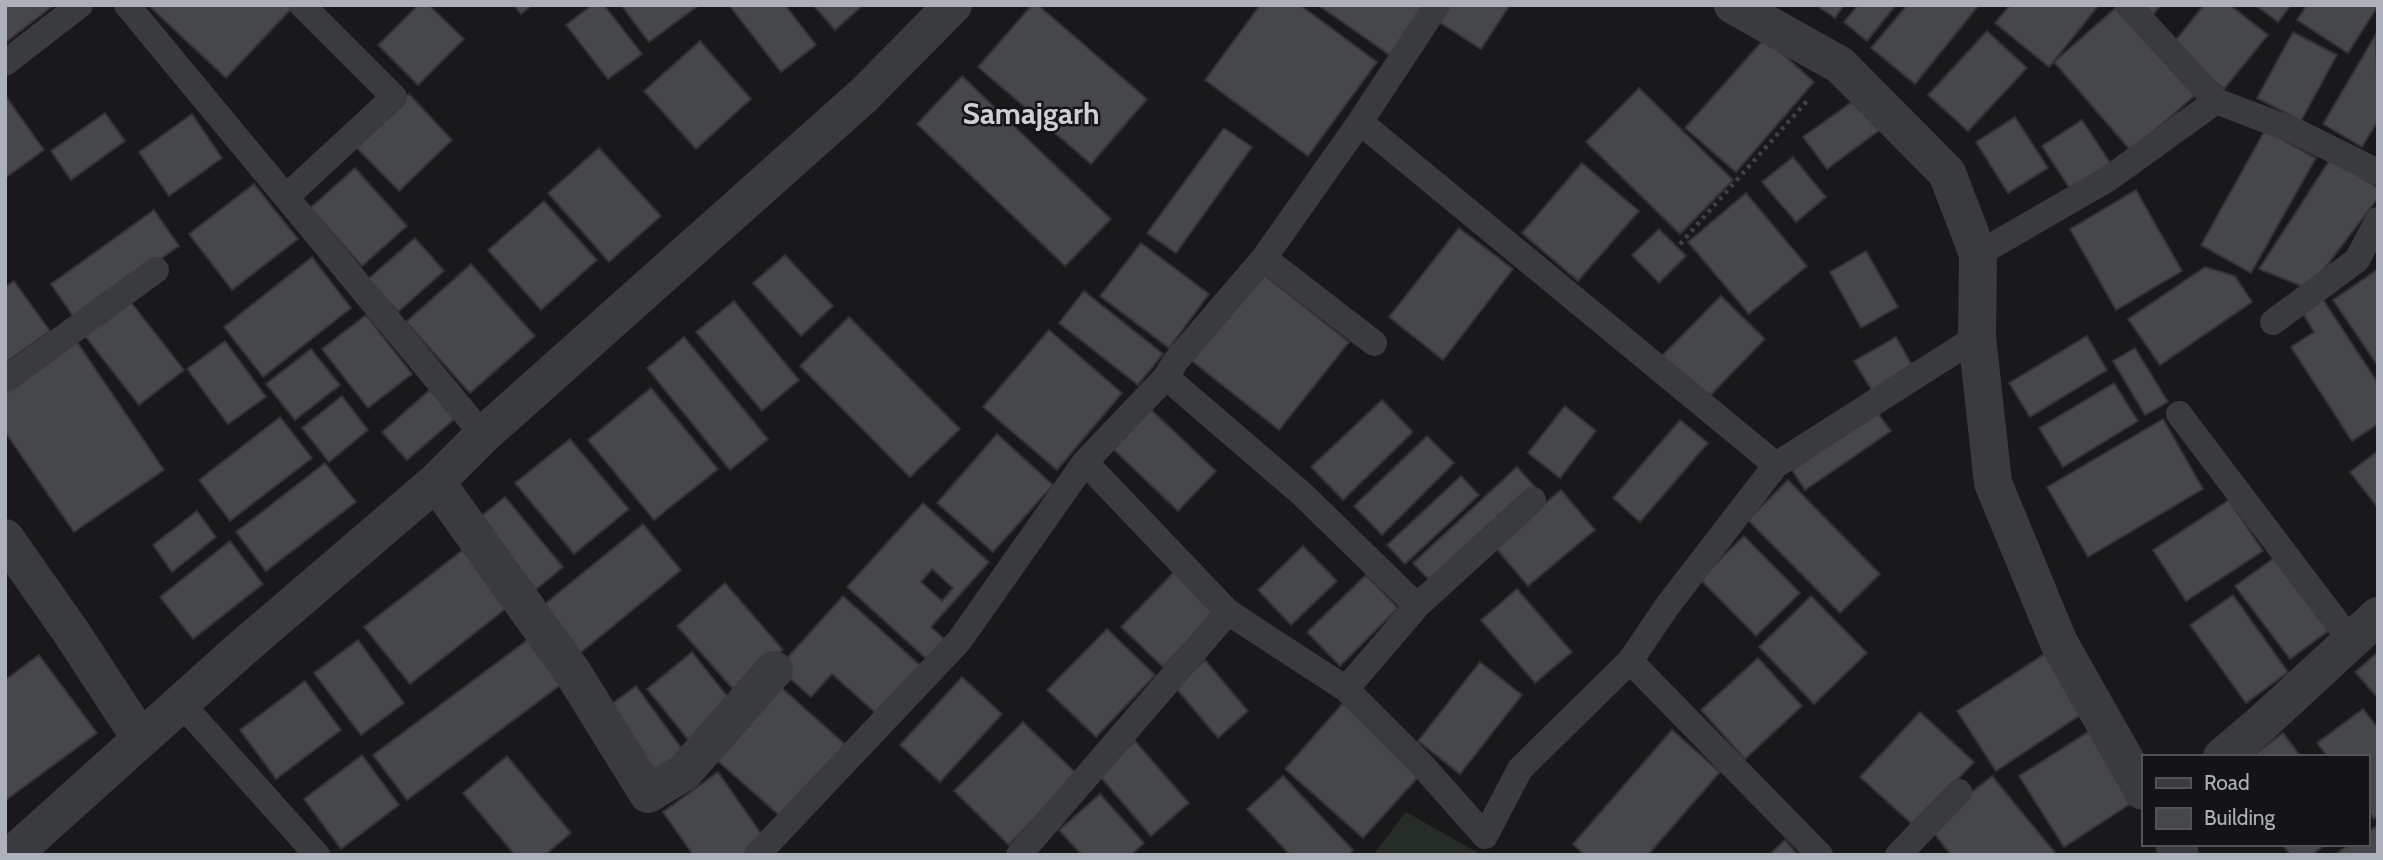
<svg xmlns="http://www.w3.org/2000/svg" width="2383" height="860" font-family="Cabin,sans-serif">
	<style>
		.green { fill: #252c26 }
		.building { fill: #46474a; stroke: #333336; stroke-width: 2; fill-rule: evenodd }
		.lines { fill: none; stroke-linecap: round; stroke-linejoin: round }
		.path { stroke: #404246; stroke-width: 4.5; stroke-dasharray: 3.5 5; stroke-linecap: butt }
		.lane { stroke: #3a3b3f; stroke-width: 26 }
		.street { stroke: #3a3b3f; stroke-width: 38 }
		.labels { text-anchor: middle; stroke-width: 5; stroke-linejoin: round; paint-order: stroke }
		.district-label { font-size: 30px; font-weight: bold; fill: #cdcfd5; stroke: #141416 }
	</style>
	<rect width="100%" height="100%" fill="#19191b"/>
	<path class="green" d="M1406,812l76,43h-109z"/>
	<path class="building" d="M5,5h49l-49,38z
		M148,5h144l1,2 -67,71z
		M418,5h11l35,34 -46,46 -40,-40z
		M514,5h18l-11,9z
		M592,5h12l38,49 -34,25 -42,-54z
		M621,5h78l-50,37z
		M729,5h56l31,40 -35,27z
		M813,5h50l-28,25z
		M1032,5h6l109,94 -56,65 -113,-97z
		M1260,5h40l77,57 -69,94 -103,-76z
		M1318,5h109l-36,51z
		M1446,5h64l-29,44 -45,-29z
		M1816,5h28l-9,13z
		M1858,5h38l-29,36 -23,-19z
		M1907,5h72l-64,79 -44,-36z
		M2010,5h89l-50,62 -54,-44z
		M2119,5l80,87 -68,59 -77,-89z
		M2139,5h22l-9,11z
		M2204,5h26l38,30 -44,54 -54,-42z
		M2255,5h36l-13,17z
		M2307,5h71v1l-30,47 -51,-33z
		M1987,31l40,37 -59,63 -40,-36z
		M2293,32l44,23 -36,66 -44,-23z
		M2376,34l2,87 -16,26 -39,-23z
		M1765,38l49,44 -78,90 -51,-44z
		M700,41l51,58 -55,50 -52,-58z
		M962,76l149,143 -46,47 -148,-142z
		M1639,88l94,92 -53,54 -94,-92z
		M409,94l43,46 -53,51 -44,-45z
		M1863,94l22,32 -58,43 -24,-32z
		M5,95l39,55 -39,28z
		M105,113l20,28 -54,39 -20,-29z
		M192,114l30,44 -53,38 -30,-44z
		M2015,117l33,51 -40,25 -32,-51z
		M2082,120l29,44 -40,26 -29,-44z
		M1224,128l28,19 -76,106 -29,-20z
		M2265,130l51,28 -65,115 -50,-28z
		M599,148l62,68 -52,46 -61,-69z
		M1793,157l33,40 -30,25 -34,-40z
		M2331,158l47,30v10l-69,91 -50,-20z
		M1582,163l57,48 -61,70 -56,-48z
		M355,168l52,58 -45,40 -52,-58z
		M254,184l44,55 -66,51 -43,-56z
		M2136,190l46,81 -66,39 -46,-81z
		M1746,193l61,73 -58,48 -61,-72z
		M544,201l53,59 -56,50 -53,-60z
		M154,210l25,36 -104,73 -24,-35z
		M1459,228l54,41 -70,91 -54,-43z
		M1659,229l27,27 -27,27 -27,-28z
		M415,238l29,33 -46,41 -30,-33z
		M1141,243l68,51 -40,54 -69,-52z
		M1866,251l32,56 -37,21 -31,-56z
		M785,255l48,51 -32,30 -48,-53z
		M312,257l39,51 -88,69 -39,-50z
		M471,264l64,72 -65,57 -64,-71z
		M2205,267l30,9 17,26 -92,63 -32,-46z
		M2378,269v97l-45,-66z
		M1262,273l87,69 -70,88 -87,-69z
		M14,281l36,50 -45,32v-76z
		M1084,291l79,63 -25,31 -79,-62z
		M2320,295l58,88v41l-26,17 -61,-94 23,-15 -14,-23z
		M1721,296l44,43 -64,66 -45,-43z
		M130,301l54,69 -45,35 -54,-69z
		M734,301l65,79 -37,31 -66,-79z
		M366,315l46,59 -44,34 -46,-59z
		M849,317l111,112 -50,48 -110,-111z
		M1049,330l73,63 -65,77 -74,-63z
		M2087,336l20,34 -77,47 -21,-34z
		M684,337l84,102 -38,31 -83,-102z
		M1896,337l19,33 -41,24 -20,-33z
		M75,339l89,131 -90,62 -69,-100v-47z
		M225,341l41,56 -38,27 -41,-55z
		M2135,348l33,54 -23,13 -32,-54z
		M311,349l29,36 -45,35 -29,-36z
		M2114,383l24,38 -75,46 -24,-39z
		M651,388l67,81 -64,51 -66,-80z
		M431,389l26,28 -50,43 -25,-28z
		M342,396l26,34 -39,32 -27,-34z
		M1382,400l31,32 -70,68 -32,-33z
		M1146,405l70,66 -38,40 -70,-67z
		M1565,406l31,25 -36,47 -32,-25z
		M1877,412l14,19 -86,59 -13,-20z
		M280,417l32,41 -82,63 -31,-41z
		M2163,419l40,70 -115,68 -41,-70z
		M1680,420l28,23 -68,79 -27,-24z
		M997,434l56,51 -60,67 -56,-49z
		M1427,436l27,27 -72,72 -28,-29z
		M570,439l59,70 -55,45 -59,-71z
		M2378,451v57l-28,-36z
		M325,463l31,39 -90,69 -30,-39z
		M1517,467l19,21 -104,95 -19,-20z
		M1461,476l18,19 -74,69 -18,-19z
		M1788,480l92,94 -40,39 -92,-93z
		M1561,490l34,40 -67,56 -34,-40z
		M505,497l58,70 -35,29 -58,-71z
		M2229,500l34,51 -77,50 -33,-51z
		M923,503l66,59 -58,65 17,15 -18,20 -83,-75zM932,569l21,19 -11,13 -21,-19z
		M197,511l19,26 -44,35 -19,-27z
		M643,524l38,46 -108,89 -38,-47z
		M1744,536l56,57 -44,43 -56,-57z
		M230,541l33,43 -70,55 -33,-42z
		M1303,546l34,35 -46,44 -33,-35z
		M464,549l45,57 -99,78 -46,-57z
		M2277,556l54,73 -41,30 -55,-73z
		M1174,572l42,40 -53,55 -42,-40z
		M1366,575l32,33 -58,58 -33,-34z
		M725,583l58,67 -48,41 -58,-65z
		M1517,589l55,63 -37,31 -54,-63z
		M2233,595l55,77 -42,31 -56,-78z
		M843,596l79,71 -44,48 -46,-41 -21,23 -33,-29z
		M1811,596l56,57 -53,51 -55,-57z
		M1107,629l48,46 -59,62 -49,-47z
		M534,635l33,45 -160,120 -34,-45z
		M358,640l46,63 -43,32 -47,-62z
		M2049,651l39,59 -92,61 -39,-60z
		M692,652l43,54 -45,36 -43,-53z
		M2378,652v46l-23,-26z
		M39,655l58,78 -91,67 -1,-120z
		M1758,658l44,48 -57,53 -44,-49z
		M1205,660l43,51 -30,27 -43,-51z
		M1480,662l42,33 -62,79 -42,-33z
		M962,677l40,37 -62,68 -40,-37z
		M305,681l36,49 -65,49 -36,-49z
		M775,682l71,63 -65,72 -70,-62z
		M636,686l49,67 -31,22 -49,-66z
		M1343,703l79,70 -59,65 -78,-69z
		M2363,709l15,19v88l-4,3 -7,-10v-52h-39l-11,-14z
		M1920,712l54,50 -60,64 -54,-49z
		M1023,722l54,52 -68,71 -55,-54z
		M2096,727l45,70 -77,50 -45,-71z
		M1672,730l48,42 -72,83h-64l-11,-11z
		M2283,733l18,24h-50z
		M1135,741l54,62 -38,33 -53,-62z
		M362,755l37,50 -58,44 -37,-50z
		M507,756l64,77 -26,22h-30l-52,-62z
		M718,772l49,70 -17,13h-57l-30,-43z
		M1283,776l70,74 -4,5h-59l-43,-46z
		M1992,776l65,79h-106l-22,-28z
		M1100,794l44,49 -13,12h-49l-23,-25z
		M2377,826l1,29h-44l16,-11h17v-11z
		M1785,840l13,15h-29z
		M2282,844h44l-14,11h-22z"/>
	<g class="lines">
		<path class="path" d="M1680,244l127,-143"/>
		<path class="lane" d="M127,5l356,430
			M2128,5l88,96
			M5,63l75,-58
			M1360,122l416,343
			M286,197l108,-100 -92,-92
			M1978,254l130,-75 108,-78 79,30 83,41
			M1264,258l110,85
			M2273,322l84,-62 21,-40
			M1166,377l136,117 115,112
			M5,380l151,-110
			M2179,414l172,227
			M1085,462l143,150 118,77 76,76 63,71 35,-67 110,-108 38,-56 108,-140 201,-128
			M1630,661l190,194
			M1346,689l71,-83 116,-106
			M181,703l136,152
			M757,855l202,-214 126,-179 81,-85 9,-15 89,-104 96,-136 77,-117
			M1019,855l209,-243
			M1898,855l61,-63"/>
		<path class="street" d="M1733,5l107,60 107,108 31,81 -1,83 16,146 66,160 84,148
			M436,482l137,191 75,121 36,-22 90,-102
			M5,538l66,94 70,107
			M2222,757l40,-34 116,-107
			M2174,844l6,11
			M12,855l228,-205 196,-168 47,-47 381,-340 89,-90"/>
	</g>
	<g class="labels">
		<g class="district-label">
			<text x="1031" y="124">Samajgarh</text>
		</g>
	</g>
	<rect width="2383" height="860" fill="none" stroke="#acb1b9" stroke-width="14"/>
	<rect x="2142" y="755" width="228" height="91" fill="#141416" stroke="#515357" stroke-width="2"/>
	<rect x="2156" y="778" width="35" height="10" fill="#3a3b3f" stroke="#515357" stroke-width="2"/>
	<text x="2204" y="790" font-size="21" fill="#acb1b9">Road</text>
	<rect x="2156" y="808" width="35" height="21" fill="#46474a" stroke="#515357" stroke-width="2"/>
	<text x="2204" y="825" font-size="21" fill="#acb1b9">Building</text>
</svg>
